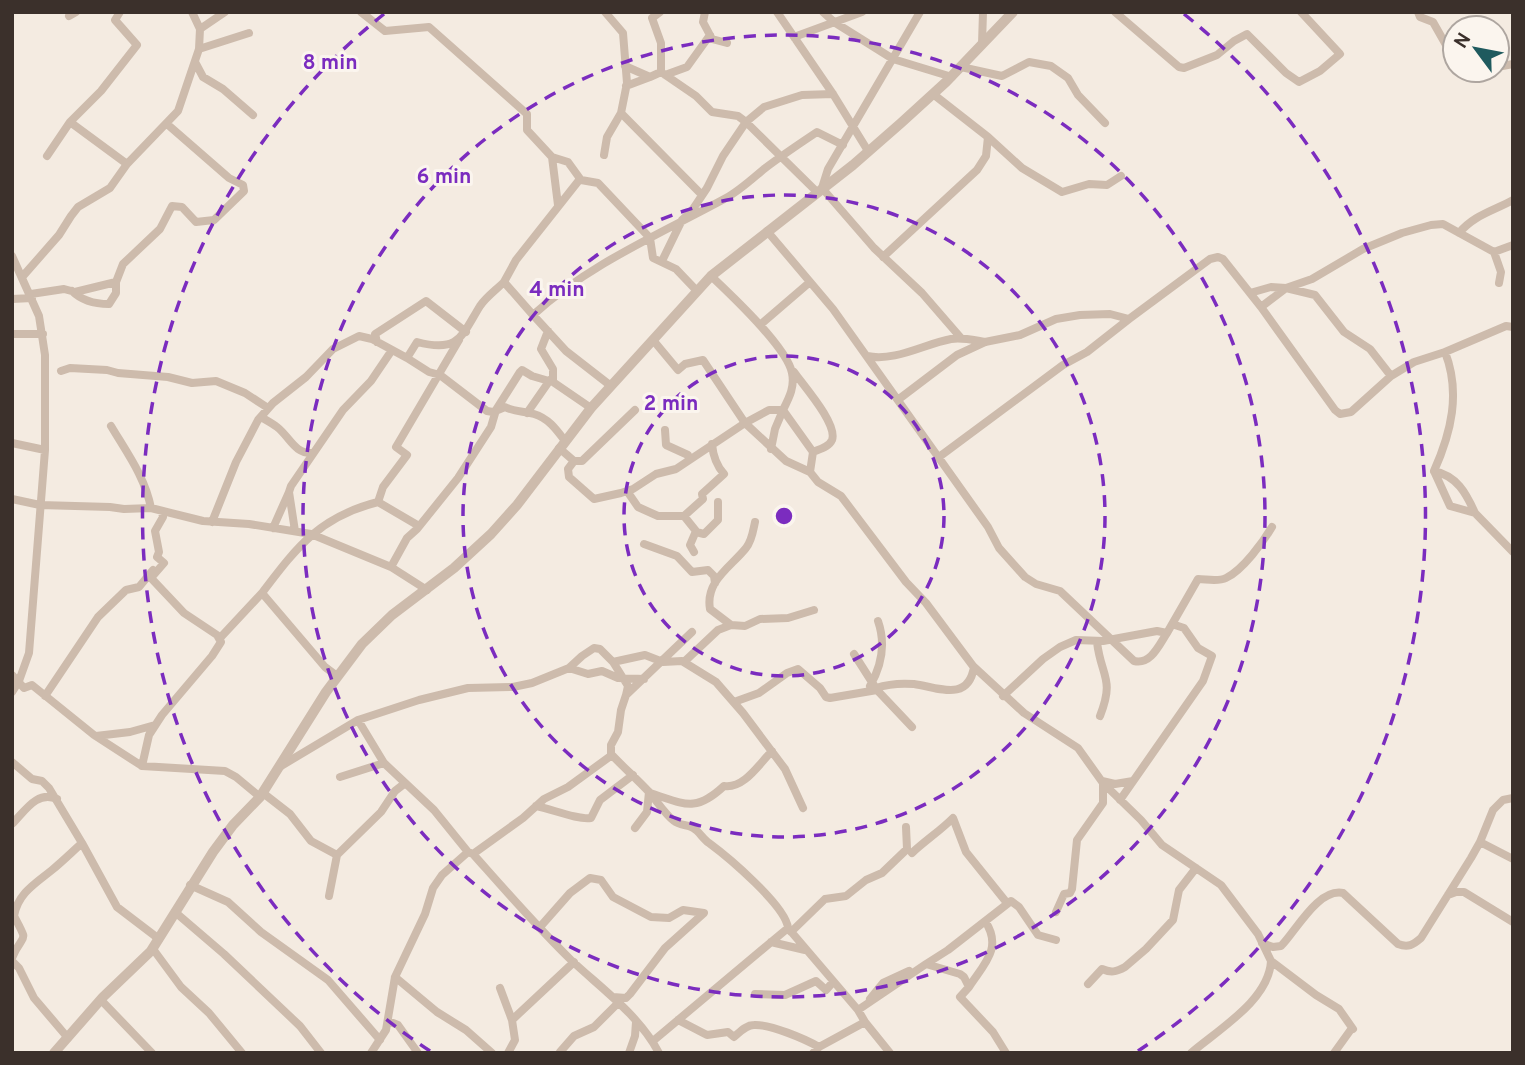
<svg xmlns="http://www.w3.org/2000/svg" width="1525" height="1065" font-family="Overpass,sans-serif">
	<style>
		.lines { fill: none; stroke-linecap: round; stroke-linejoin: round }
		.minor { stroke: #cdbbac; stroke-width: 8 }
		.tertiary { stroke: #cdbbac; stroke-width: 10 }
		.ring { fill: none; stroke: #7b2cbf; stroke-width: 3.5; stroke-dasharray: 12 9 }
		.centre { fill: #7b2cbf; stroke: #fbf5ee; stroke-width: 3.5 }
		.ring-label { font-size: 21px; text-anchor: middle; font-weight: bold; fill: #7b2cbf; stroke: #fbf5ee; stroke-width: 6; stroke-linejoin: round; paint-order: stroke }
	</style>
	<rect width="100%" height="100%" fill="#f4ebe1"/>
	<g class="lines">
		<path class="minor" d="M361,12l24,19 44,-4 98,87v16l25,27 16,5 13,18 17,3 52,55 3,20 23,11 21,22
			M660,12l-8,6 9,25v29l35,24 16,16 26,4 8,6 71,70
			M705,12l-2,10 9,17 15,4
			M777,12l56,82 35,57
			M823,12l11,10 59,37 59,18
			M920,12l-92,157 -6,19 52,60 48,45 39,45
			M1115,12l64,55 5,1 33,-13 17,-14 13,-7 39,39 13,9 21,-11 20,-17 -39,-42
			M1418,12l2,5 13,5 17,30 5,-1
			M69,16l7,-4
			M200,29l25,-17
			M794,37l68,-25
			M982,44l1,-32
			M199,49l50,-16
			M195,62l8,15 20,12 30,26
			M625,66l25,11 11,-5
			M961,67l41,9 27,-14 22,4 17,12 10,17 27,28
			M1497,67l16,-3
			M665,75l22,-8 23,-32
			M626,86l24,-9
			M621,113l81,82
			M70,122l31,-31 36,-46 -22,-25 5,-8
			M988,137l34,31 40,24 27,-8 18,1 14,-9
			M604,155l3,-18 14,-24 6,-30 -4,-50 -18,-21
			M47,156l23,-34 57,42
			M552,157l6,48
			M767,231l66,78 155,218 11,21 26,29 11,7 24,7 74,70c17,4 25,-16 33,-28
			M1459,233c15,-18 34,-22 54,-33
			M1494,252l7,20 -2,11
			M12,256l27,60 6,39v95l-16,203 -10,28 -7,11
			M883,257l94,-87 9,-14 2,-19 -55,-43
			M662,261l20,-41 9,-8 16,-24 16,-32 23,-34 18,-15 38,-12 31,-1
			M23,276l36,-41 12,-19 7,-9 32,-19 17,-24 51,-53 21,-62 1,-20 -8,-17
			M711,276c20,19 76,71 81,97 3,14 -3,25 -9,37l30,42 -3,20 8,10 23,14 65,86 20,21 47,63 51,47 54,35 25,35 38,37 21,25 59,40 37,49 13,27 45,34 23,14 14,20
			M504,282l12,-22 64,-81
			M72,291c10,10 24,13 37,13l7,-11v-11
			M1250,293l21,-6 15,1 26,-9 51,-30 39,-16 29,-8 12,-1 51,28 19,-7
			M31,294l33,-5 11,3 41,-10 7,-18 37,-35 12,-23 10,1 14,15 18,-2 30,-29 -1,-6 -14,-7 -62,-54
			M12,299l20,-1
			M1261,307l74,103 5,4 11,-2 40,-36
			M533,315l33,36 45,35
			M760,325l50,-43
			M548,331l-7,18 12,20v13l38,26
			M12,334h31
			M377,342l-2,-8 51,-33 40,31
			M1445,352l61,-26 7,1
			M867,356c28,6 57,-12 84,-17 11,-2 22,1 34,3
			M407,358l22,14 11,3 47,36 6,1 12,-5c10,5 18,4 29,7 14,4 22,15 31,27
			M61,371l9,-3 37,2 11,3 50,4 24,6 24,-2 29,12 23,15
			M794,372c9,13 44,52 38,68 -3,7 -12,9 -19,12
			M899,399l58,-44 28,-13 35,-7 36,-16 24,-4 30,-1 19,5 81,-60 8,-2 5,2 38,48 25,-19 29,7 29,37 26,17 21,27 23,-14 31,-10c16,41 6,81 -11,119l16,35 25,7 38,39
			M783,410h-14l-24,13 41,38 24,11
			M527,413l23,-33
			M261,417c5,3 11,6 16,10 13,10 17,27 36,26
			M111,426c16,27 34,51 40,82l52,13 46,3 62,10 80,33 36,23
			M665,430l1,15 22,10 1,5
			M12,443l33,7
			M559,448l15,13 -6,8 1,8 25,22 27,-6 12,-4 23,-15 20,-5 69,-46 -42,-63 -18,4 -7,6 -25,-30
			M771,449l4,-20 8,-19
			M939,457l124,-92 24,-13 42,-33
			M574,461h8l53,-51
			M1434,471c23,5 32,22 41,42
			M627,491l11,16 20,9h26l12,15 -6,14 4,7
			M12,499l28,6 70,2 14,2 27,-1
			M684,516l19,-17 -1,-5 22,-20c-8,-9 -11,-18 -12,-30
			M212,522l24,-60 22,-42 15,-17 33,-26 27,-28 26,-13 13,3 35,19 10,-16c42,11 44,-5 63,-36 6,-9 16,-16 24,-24l29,33c56,-51 127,-81 193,-117 13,-7 26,-19 38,-29 17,-13 35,-25 53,-37l26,13
			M419,526l-41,-24 5,-15 24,-32 -11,-8 63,-107
			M273,528l16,-36
			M295,531l-6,-39 2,-6 52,-76 28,-29 21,-31
			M696,532l8,2 14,-14v-18
			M644,544l33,12 15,16 16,-2 6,6 1,7
			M391,567l16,-29 10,-9 41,-51 33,-51 5,-17 24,-38 2,-2 10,6 17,5
			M731,625l14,1 15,-7 28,-1 26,-8
			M692,632l-66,63 -5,15 -3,22 -7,13v9c12,13 26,25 38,38 8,9 15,21 25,29 6,5 13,3 19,7 6,3 10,11 16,15 19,14 77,63 79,85
			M220,638l42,-45
			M1097,642c4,35 18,36 3,74
			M613,662l15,24 -2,9
			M684,662l34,-32 13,-5 -21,-16c-5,-28 21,-42 36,-61 6,-7 7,-17 9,-26
			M569,668l19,6 14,-3 16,7 26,1
			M12,675l12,13 8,-3 62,50 48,31 83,5 11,6 24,20
			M337,676l-12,-9 -63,-74c35,-46 57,-76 116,-91
			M870,686c12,-21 16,-42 8,-65
			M876,688c12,-4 25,-5 38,-4 23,3 54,19 60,-17
			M877,690l35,37
			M45,696l53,-79 28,-27 13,-3 14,-17
			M1003,696l40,-37 17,-12 16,-7 27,1 54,-10 10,2 31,-54c8,0 20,3 28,-1 17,-8 37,-36 46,-51
			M734,702l25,-9 28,-20 11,-4 22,19 6,9 4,1 47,-8 -23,-36
			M358,720l61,-20 49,-12 45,-1 19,-4 37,-15 13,-12 12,-8 6,1 13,13 32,-7 18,7 19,-1 34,21 27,31 42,56 18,39
			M96,736l34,-4 25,-7
			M12,762l20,17 10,2 7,7 33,55c-10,9 -19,18 -30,27 -16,13 -34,23 -38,46 16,30 9,15 -2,42
			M142,766l7,-31 13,-20 50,-59 9,-14 -4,-7 -33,-22 -33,-35 13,-15 -7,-6 2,-5 -4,-21 8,-14 -1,-5
			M281,766l77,-46 26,43 50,47 34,42 5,2c32,36 64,73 98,106 31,29 68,55 88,93
			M340,777l44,-14
			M1102,781l13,3 18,-3
			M263,793l27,21 21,27 26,14 44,-43 14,-21 9,-7
			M650,793c35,11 45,20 74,-7 20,3 35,-22 48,-35
			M1120,800l83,-119 9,-25 -14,-8 -14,-20 -12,-4
			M536,806c16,3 41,14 55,12l9,-18 33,-25
			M12,824c13,-13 25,-34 45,-25
			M635,828l12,-16 2,-20
			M1480,842l33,17
			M82,843l35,64 42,32
			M912,853c14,-13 28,-22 41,-35l13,34 41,51
			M473,854l50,-36 21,-19 24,-12 44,-32
			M190,885l38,17 33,30 67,48 52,60
			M1448,895l8,-3h8l49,30
			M329,896l8,-41
			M175,912l49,42 76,72 21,27
			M1056,912l8,-18 6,-1 2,-4 5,-49 26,-37v-20
			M540,927l30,-34 20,-15 11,2 12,17 38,20 18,1 14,-8 21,3 -39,35 -35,46 -4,4 -13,-1
			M791,932l34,-33 21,-3 20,-16 16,-7 25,-24 -1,-22
			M771,942l34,8
			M1262,943l11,4 8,-1c15,-15 37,-58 62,-53l55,51c10,4 15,1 23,-6l50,-80 9,-16 13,-32 10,-10 10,-2
			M153,949l28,38 28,26 33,40
			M12,961l7,7 15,30 34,40
			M926,964l22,-14 63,-49 8,6 19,28 18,5
			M395,977l42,35 29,18 26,23
			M1088,984l14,-15c9,4 14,3 23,-2l21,-18 27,-29 6,-30 17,-22
			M969,987c15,-23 34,-39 16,-66
			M500,988l12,32 62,-58
			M755,994l30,1 31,-14 10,9 7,-8
			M870,999l13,-16 26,-12
			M101,1000l51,53
			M678,1020l29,15 21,-3 6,5c6,-5 12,-12 20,-12 16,-1 51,14 65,22
			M388,1021l10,4 20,28
			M865,1022l25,31
			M653,1041l135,-113 70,82 68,-46 34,10 4,3 5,10 -9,10 33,35 13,21
			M560,1052l14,-16 20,-9 24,-24
			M371,1053l15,-23 9,-53 30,-63 8,-26 9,-13 26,-23
			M508,1053l7,-13 -3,-20
			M629,1053l6,-17 1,-14
			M813,1053l6,-6 46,-25 -7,-12
			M1191,1053c28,-24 78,-53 80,-92
			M1334,1053l18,-25"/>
		<path class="tertiary" d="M54,1053l49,-56 48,-46 62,-99 20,-27 27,-28 66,-105 36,-48 30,-29 62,-47 37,-34 26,-29 74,-97 120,-132 142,-111 48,-42 45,-41 67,-70"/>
	</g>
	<g class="ring">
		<circle cx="784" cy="516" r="160"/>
		<circle cx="784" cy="516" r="321"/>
		<circle cx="784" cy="516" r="481"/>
		<path d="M430 1051A642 642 0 0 1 384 14M1184 14A642 642 0 0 1 1138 1051"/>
	</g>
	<circle cx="784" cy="516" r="10" class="centre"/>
	<g class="ring-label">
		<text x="330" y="69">8 min</text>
		<text x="444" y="183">6 min</text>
		<text x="557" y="296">4 min</text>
		<text x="671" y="410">2 min</text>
	</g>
	<rect width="1525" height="1065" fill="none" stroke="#3b302b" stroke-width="28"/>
	<g transform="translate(1476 49) rotate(302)"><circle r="33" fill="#fbf5ee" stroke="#aea6a0" stroke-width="2"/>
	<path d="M0-5L12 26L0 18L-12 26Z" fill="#1f5a5e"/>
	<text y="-10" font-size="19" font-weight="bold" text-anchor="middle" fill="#3b302b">N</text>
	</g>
</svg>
